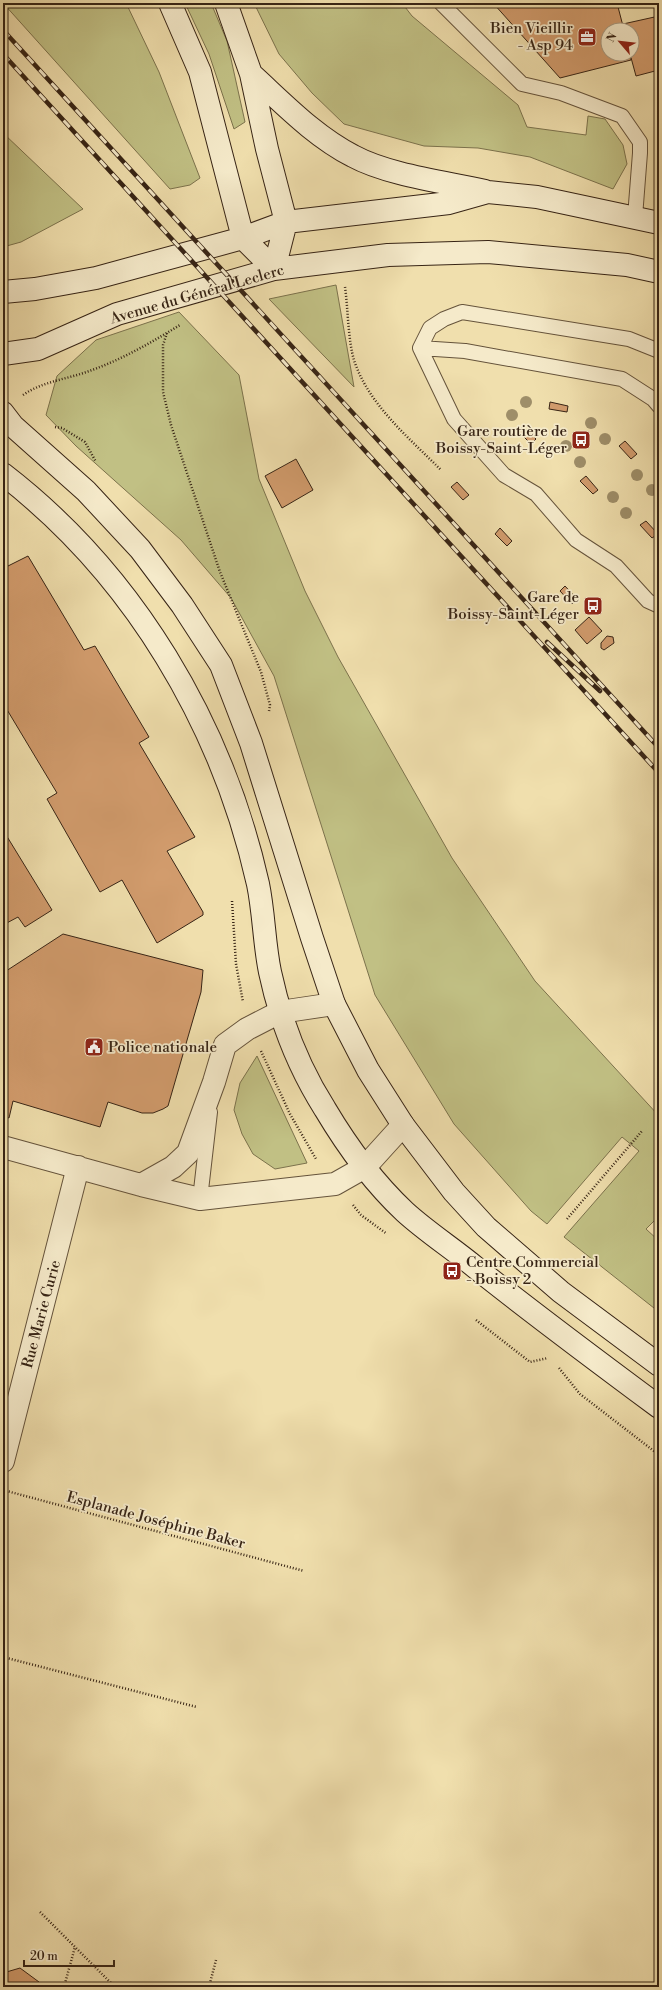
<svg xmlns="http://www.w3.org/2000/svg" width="662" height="1990" font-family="'Libre Bodoni',serif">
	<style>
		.green { fill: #c1c084; stroke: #7c724c }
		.building { fill: #d29c6d; stroke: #372415 }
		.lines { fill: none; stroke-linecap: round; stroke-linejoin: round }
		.lane-casing { stroke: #65533b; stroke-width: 16 }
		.street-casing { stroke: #65533b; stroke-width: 24 }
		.secondary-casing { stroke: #372415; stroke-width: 24 }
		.path { stroke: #372415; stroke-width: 2.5; stroke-dasharray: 1 2; stroke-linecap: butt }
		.lane { stroke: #f5eaca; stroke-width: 14 }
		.street { stroke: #f5eaca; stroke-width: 22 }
		.secondary { stroke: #f5eaca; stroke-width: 22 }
		.rail-casing { stroke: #372415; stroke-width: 4.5 }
		.rail { stroke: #f5eaca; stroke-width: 3; stroke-dasharray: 9; stroke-linecap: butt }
		.tree { fill: #9e8e69 }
		.labels { text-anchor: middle; stroke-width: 3.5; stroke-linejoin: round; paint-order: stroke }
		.poi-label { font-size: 15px; fill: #372415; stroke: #f5eaca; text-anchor: end }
		.street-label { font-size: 15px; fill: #372415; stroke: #f5eaca }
	</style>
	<rect width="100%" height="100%" fill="#f0dfad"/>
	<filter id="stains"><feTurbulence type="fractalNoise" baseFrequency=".005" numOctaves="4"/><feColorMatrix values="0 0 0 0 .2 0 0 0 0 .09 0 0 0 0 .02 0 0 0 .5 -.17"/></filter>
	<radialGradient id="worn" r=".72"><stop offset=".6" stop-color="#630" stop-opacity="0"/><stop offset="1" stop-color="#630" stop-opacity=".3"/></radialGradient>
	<path class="green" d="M3,3h123l33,69 41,106 -10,7 -20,4z
		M185,3h26l16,38 18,81 -11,7 -25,-75z
		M254,3h148l10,13 106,89 9,22 59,8 2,-19 17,3 18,26 4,19 -14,25 -83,-32 -52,-9 -54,-2 -80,-22 -32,-31 -33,-39z
		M3,133l80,76 -62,33 -18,5z
		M336,285l18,102 -85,-88z
		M179,312l60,63 20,104 46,112 33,66 114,201 83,123 124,135v100l-13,13 13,12v71l-95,-75 75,-86 -17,-14 -75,87 -16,-13 -77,-87 -79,-129 -101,-319 -43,-78 -50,-58 -105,-94 -30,-31 11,-39 39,-36z
		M257,1056l50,107 -32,6 -22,-15 -11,-20 -8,-24 6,-27z"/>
	<path class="building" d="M493,3h124l7,27h-16v24h22l1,6 -71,18z
		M659,16v72l-4,-17 -19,5 -6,-22h2v-24h-8l-1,-6z
		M550,402l18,4 -1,6 -18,-3z
		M523,426l13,13 -5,5 -13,-13z
		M625,441l12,13 -6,5 -12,-13z
		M296,459l17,31 -31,18 -17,-32z
		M586,476l12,14 -5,4 -13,-13z
		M457,482l12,13 -6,5 -12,-13z
		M646,521l12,13 -6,4 -12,-13z
		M500,528l12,13 -5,5 -12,-12z
		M28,556l56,94 11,-4 54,91 -10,6 56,94 -28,14 36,61v3l-46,28 -35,-63 -22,12 -53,-93 10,-6 -54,-90v-145l5,8z
		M565,586l12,13 -5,5 -12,-13z
		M589,617l13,14 -15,13 -12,-14z
		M607,636l6,1 1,6 -10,7 -3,-2v-5z
		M3,830l49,80 -27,17 -7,-10 -15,8z
		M63,934l140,36 -2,22 -33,114 -5,3 -10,4h-11l-34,-11 -8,25 -87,-26 -4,17 -6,-2v-143z
		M20,1968l19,14 -1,5h-35v-14z"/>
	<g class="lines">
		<defs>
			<path id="lane" d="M441,3l81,81 39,9 61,23 18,26v11l-5,64
				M420,348l34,71 50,56 32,19 40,46 40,26 32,35 11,5
				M420,348l10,-20 14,-9 18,-7 167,27 30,12
				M420,348l45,3 157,28 31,20 6,7
				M200,1199l10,-87"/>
			<path id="street" d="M3,1147l138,38 59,14 135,-15 30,-17 38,-42
				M141,1185l32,-18 15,-14 26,-71 11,-37 22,-16 33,-17 54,-8
				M3,1461l75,-294"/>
			<path id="secondary" d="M170,3l30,69 43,166 31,31
				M226,3l25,71 16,75 19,73 -12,47
				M251,74c32,29 63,62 102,82 35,19 92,26 132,35
				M3,292l32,-3 61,-11 147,-40 43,-16 163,-19 39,-11 49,5 122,26
				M3,354l35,-5 79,-35 157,-45 114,-14 100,-3 139,13 32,7
				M3,413l10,13 73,65 54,58 42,56 39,60 30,78 61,195 22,66 34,66 35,55 51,67 32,35 75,65 98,73
				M3,474c131,101 219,250 255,410 6,29 6,59 12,88 10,47 29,96 55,137 22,37 49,74 80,103 22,20 47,36 70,55 60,48 122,94 184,140"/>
		</defs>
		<use href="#lane" class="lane-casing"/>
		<use href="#street" class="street-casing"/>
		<use href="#secondary" class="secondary-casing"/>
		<path class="path" d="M345,287c3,21 3,53 9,73 14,44 55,78 87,110
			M167,333l-4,12v47l8,33 49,147 41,100 9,33 -1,6
			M23,395c20,-14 46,-16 69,-25 31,-11 60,-28 88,-45
			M55,427l7,1 23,14 11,20
			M232,901l4,63 7,38
			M261,1051l29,63 26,45
			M353,1205l8,10 26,19
			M567,1219l75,-88
			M476,1320l54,42 18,-4
			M559,1368l21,26 79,61
			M3,1490l301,81
			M3,1657l194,50
			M40,1912l75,75
			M64,1987l11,-40
			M209,1987l7,-27"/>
		<use href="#lane" class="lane"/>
		<use href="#street" class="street"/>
		<use href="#secondary" class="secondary"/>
		<defs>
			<path id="rail" d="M3,30l656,718
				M3,54l656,719
				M547,642l53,49"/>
		</defs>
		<use href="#rail" class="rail-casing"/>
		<use href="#rail" class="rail"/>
	</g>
	<g class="tree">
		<circle cx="526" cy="402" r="6"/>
		<circle cx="512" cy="415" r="6"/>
		<circle cx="591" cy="423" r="6"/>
		<circle cx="605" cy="439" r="6"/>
		<circle cx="566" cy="446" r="6"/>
		<circle cx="580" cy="462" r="6"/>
		<circle cx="637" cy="475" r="6"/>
		<circle cx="652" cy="490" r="6"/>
		<circle cx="613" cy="497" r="6"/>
		<circle cx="626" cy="513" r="6"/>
	</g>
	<defs>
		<symbol id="office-square" viewBox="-11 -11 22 22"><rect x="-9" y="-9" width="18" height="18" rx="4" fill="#8f2418" stroke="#f5eaca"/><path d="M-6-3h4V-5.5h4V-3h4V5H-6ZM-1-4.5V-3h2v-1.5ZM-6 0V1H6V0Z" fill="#fff"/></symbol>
		<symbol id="bus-square" viewBox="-11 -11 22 22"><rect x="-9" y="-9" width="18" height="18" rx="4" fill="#8f2418" stroke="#f5eaca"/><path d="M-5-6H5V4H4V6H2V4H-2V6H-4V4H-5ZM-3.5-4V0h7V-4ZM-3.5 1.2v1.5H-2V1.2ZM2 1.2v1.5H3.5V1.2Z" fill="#fff"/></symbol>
		<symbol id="civic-square" viewBox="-11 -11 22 22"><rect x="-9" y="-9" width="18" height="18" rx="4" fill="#8f2418" stroke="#f5eaca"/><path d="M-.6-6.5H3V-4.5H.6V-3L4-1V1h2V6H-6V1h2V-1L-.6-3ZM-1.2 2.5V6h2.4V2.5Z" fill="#fff"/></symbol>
	</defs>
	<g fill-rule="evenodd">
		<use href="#office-square" x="576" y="26" width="22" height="22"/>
		<use href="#bus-square" x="570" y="429" width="22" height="22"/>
		<use href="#bus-square" x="582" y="595" width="22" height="22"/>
		<use href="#civic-square" x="83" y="1036" width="22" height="22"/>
		<use href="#bus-square" x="441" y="1260" width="22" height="22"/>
	</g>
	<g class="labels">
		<g class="poi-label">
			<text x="573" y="33">Bien Vieillir<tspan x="573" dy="17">- Asp 94</tspan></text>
			<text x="567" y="436">Gare routière de<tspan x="567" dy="17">Boissy-Saint-Léger</tspan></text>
			<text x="579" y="602">Gare de<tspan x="579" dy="17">Boissy-Saint-Léger</tspan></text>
			<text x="108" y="1052" text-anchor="start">Police nationale</text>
			<text x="466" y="1267" text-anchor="start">Centre Commercial<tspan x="466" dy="17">- Boissy 2</tspan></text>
		</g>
		<g class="street-label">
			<text transform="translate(197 294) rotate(-16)" y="5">Avenue du Général Leclerc</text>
			<text transform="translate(41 1314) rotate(-75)" y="5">Rue Marie Curie</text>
			<text transform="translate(156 1520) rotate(15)" y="5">Esplanade Joséphine Baker</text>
		</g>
	</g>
	<rect width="662" height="1990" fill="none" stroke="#f0dfad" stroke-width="16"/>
	<rect x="4" y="4" width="654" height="1982" fill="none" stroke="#372415" stroke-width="2"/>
	<rect x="8" y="8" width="646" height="1974" fill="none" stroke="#372415"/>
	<g transform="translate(620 42) rotate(298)"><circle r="19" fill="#f5eaca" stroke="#a99b82"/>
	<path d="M0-3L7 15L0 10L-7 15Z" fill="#8f2418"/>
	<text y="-6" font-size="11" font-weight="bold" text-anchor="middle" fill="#372415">N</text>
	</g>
	<path d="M24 1960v6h90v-6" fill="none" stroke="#372415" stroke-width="2"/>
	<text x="30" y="1960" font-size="12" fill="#372415" stroke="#f5eaca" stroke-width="3" paint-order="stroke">20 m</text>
	<rect width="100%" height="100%" filter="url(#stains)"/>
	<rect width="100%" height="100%" fill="url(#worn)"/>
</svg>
